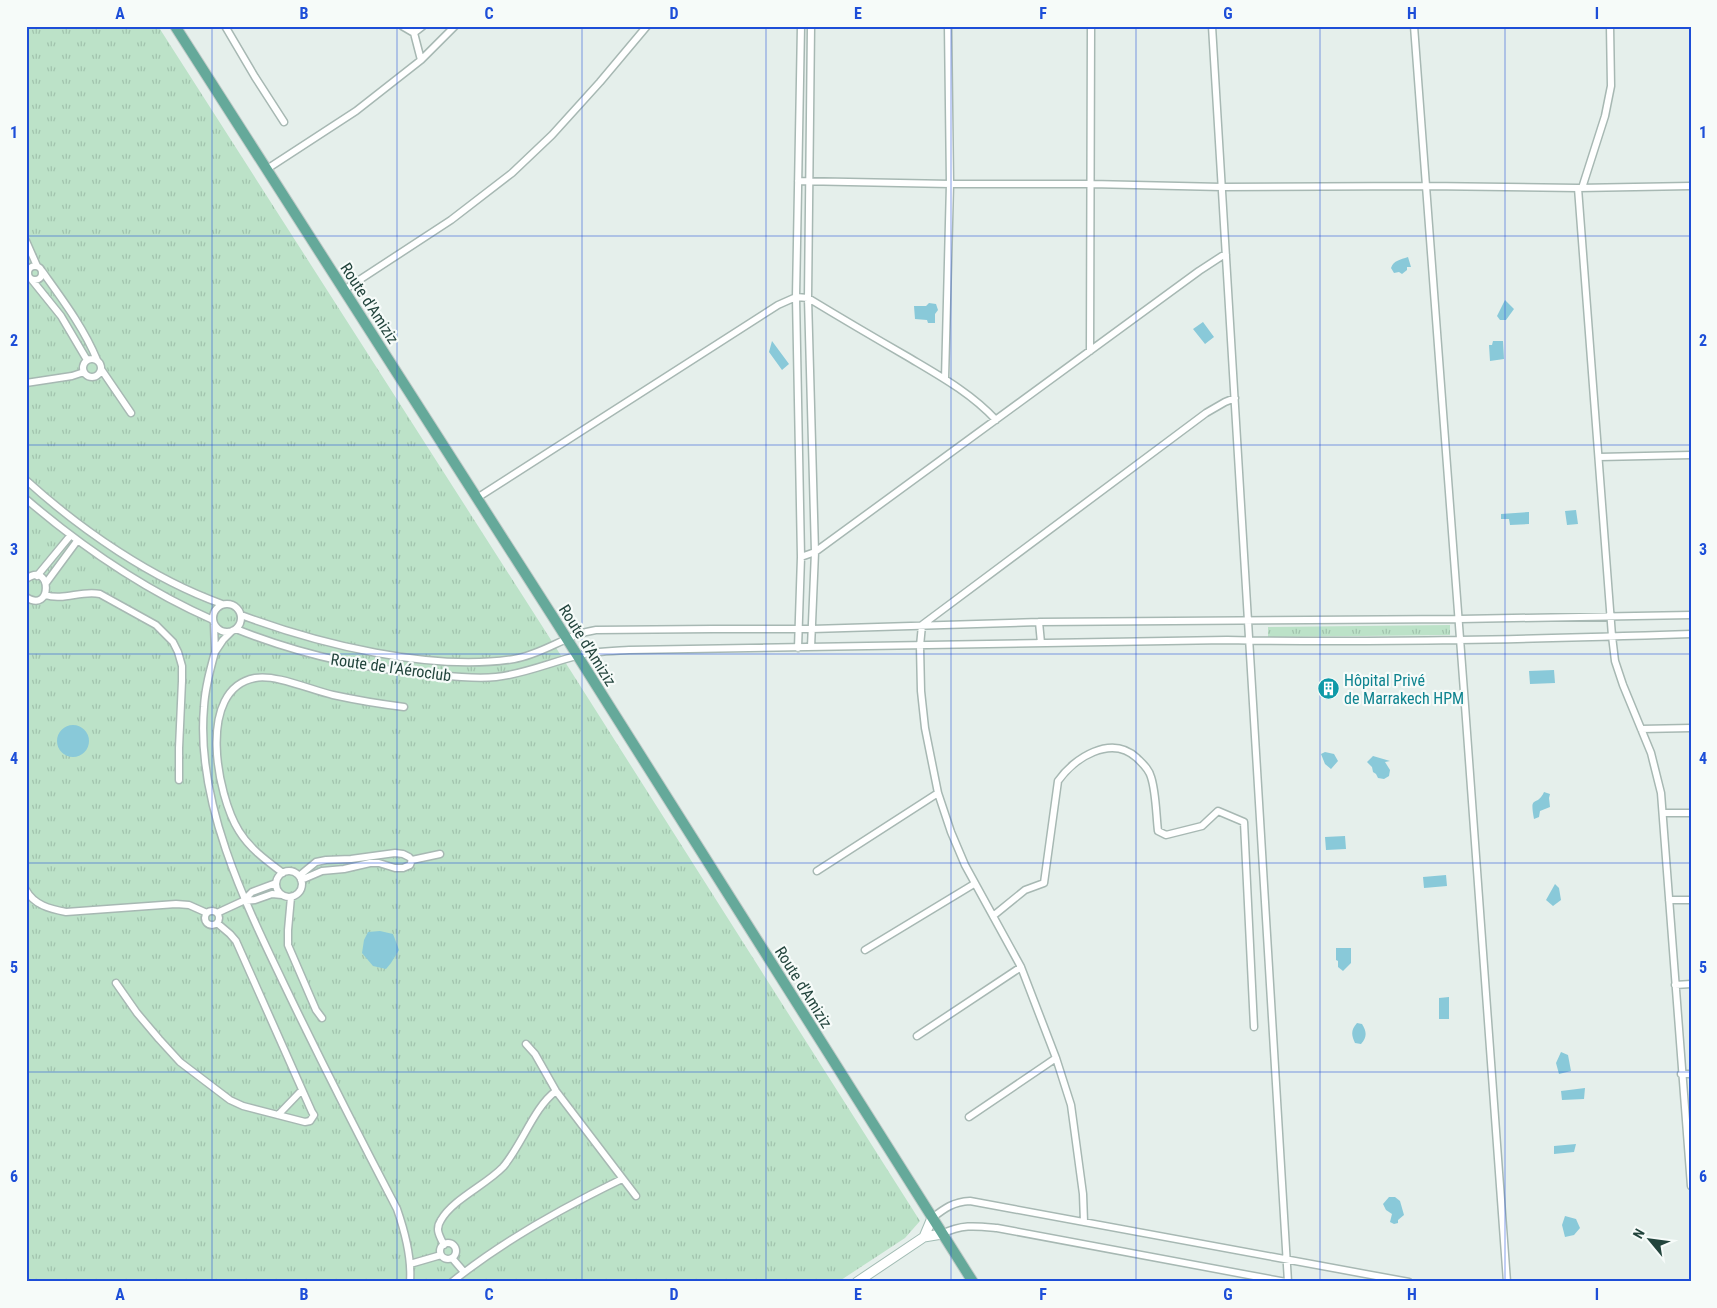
<svg xmlns="http://www.w3.org/2000/svg" width="1717" height="1308" font-family="'Roboto Condensed',sans-serif">
	<style>
		.grass { fill: url(#grass-tufts) }
		.water { fill: #89c9d9 }
		.lines { fill: none; stroke-linecap: round; stroke-linejoin: round }
		.street-casing { stroke: #a7b8b3; stroke-width: 9 }
		.secondary-casing { stroke: #a2bcb4; stroke-width: 11 }
		.primary-casing { stroke: #c1cbc8; stroke-width: 12 }
		.street { stroke: #fff; stroke-width: 6 }
		.secondary { stroke: #fff; stroke-width: 9 }
		.primary { stroke: #65a99a; stroke-width: 10 }
		.grid { fill: none; stroke: #1d4ed8; stroke-width: 1; stroke-opacity: 0.55 }
		.labels { text-anchor: middle; stroke-width: 4.5; stroke-linejoin: round; paint-order: stroke }
		.street-label { font-size: 16px; fill: #22443c; stroke: #f6fbf9 }
		.culture-label { font-size: 16px; fill: #0d838f; stroke: #f6fbf9; text-anchor: start }
		.neatline { fill: none; stroke: #1d4ed8; stroke-width: 2 }
		.grid-label { font-size: 16px; text-anchor: middle; font-weight: bold; fill: #1d4ed8 }
	</style>
	<defs>
		<pattern id="grass-tufts" width="24" height="20" patternUnits="userSpaceOnUse" patternTransform="scale(1.25)"><rect width="24" height="20" fill="#bce2c8"/><path d="M3 7l-1-3M5 7V3M7 7l1-3M15 17l-1-3M17 17v-4M19 17l1-3" fill="none" stroke="#a1c3ad"/></pattern>
	</defs>
	<rect width="100%" height="100%" fill="#e5efeb"/>
	<path class="grass" d="M26,26h132l402,628 360,567 -15,17 -67,44h-812z
		M1450,625v10l-182,2v-10z"/>
	<path class="water" d="M1408,257l3,10h-4v3l-5,4 -3,-2 -5,1 -3,-5c3,-8 9,-8 17,-11z
		M1505,300l9,9 -8,11h-6l-3,-4z
		M929,303l7,1 2,6 -3,4v9h-7l-1,-3 -12,-1 -1,-13h12z
		M1203,322l11,15 -9,7 -12,-15z
		M772,341l17,23 -7,6 -13,-18z
		M1493,341h10l1,18 -14,2 -1,-16h3z
		M1576,510l2,14 -11,1 -2,-14z
		M1529,512v12l-19,1 -1,-6h-8v-5z
		M1554,670l1,13 -25,1 -1,-13z
		M57 741a16 16 0 1 1 32 0a16 16 0 1 1-32 0Z
		M1325,752l9,2 4,7 -7,8 -6,-5 -4,-10z
		M1373,756l17,5 -5,1 5,8 -1,6 -5,3 -6,-1 -2,-4 -3,-2 -1,-5 -5,-5z
		M1544,792l6,2 -1,4 1,9 -10,4 -1,6 -5,2c-5,-26 3,-11 10,-27z
		M1345,836l1,13 -20,1 -1,-13z
		M1446,875l1,11 -23,2 -1,-11z
		M1555,884l4,4 2,12 -8,6 -7,-6z
		M380,931l13,3 6,16 -8,13 -5,6 -13,-3 -11,-13 2,-13 4,-8z
		M1336,948h15v15l-8,8 -5,-4v-6l-2,-1z
		M1449,997v22h-10v-21z
		M1357,1023l5,1c5,8 5,13 -1,20l-6,-1c-4,-9 -4,-13 2,-20z
		M1561,1052l7,3 3,16 -12,3 -3,-11z
		M1585,1088l-1,11 -22,1 -1,-9z
		M1576,1144l-2,8 -20,2v-8z
		M1389,1197h6l5,4 4,14 -6,5v3l-4,1 -4,-2 2,-8 -6,-4 -3,-6z
		M1565,1216l11,3 4,9 -6,7 -9,2 -3,-12z"/>
	<g class="lines">
		<defs>
			<path id="street" d="M225,26l30,51 29,45
				M402,26l12,7 7,27
				M811,26l-3,272 7,254 -4,95
				M1212,26l76,1256
				M1414,26c33,419 62,837 93,1256
				M414,33l9,-7
				M267,169l89,-58 65,-51 34,-34
				M798,181l152,3h141l131,3 204,-1 152,2 113,-2
				M1578,188l34,448 3,25 8,24 28,68 10,40 30,393
				M1582,188l23,-72 6,-30 -1,-60
				M26,241l11,25
				M28 273a7 7 0 1 1 14 0a7 7 0 1 1-14 0Z
				M42,271c20,28 42,57 55,89
				M32,280l29,36 26,44
				M344,290l107,-70 61,-47 40,-38 48,-53 47,-56
				M1090,351l1,-325
				M83 368a9 9 0 1 1 18 0a9 9 0 1 1-18 0Z
				M101,369l30,44
				M945,379l5,-195 -2,-158
				M26,383l46,-7 12,-4
				M1599,457l92,-2
				M26,480c55,50 126,99 196,124
				M477,498l301,-193 18,-8 12,1c33,20 67,40 100,59 32,19 63,36 88,63
				M26,499c56,48 119,91 187,121
				M801,557l14,-5 384,-281 23,-15 4,-1
				M37,576l33,-40
				M26,579c26,-19 27,36 0,18
				M46,583l31,-42
				M45,595c19,6 36,-5 55,-1l56,31 17,17 5,10 4,14v15l-3,67v32
				M213 618a14 14 0 1 1 28 0a14 14 0 1 1-28 0Z
				M241,615c78,29 190,57 273,44 30,-5 53,-25 82,-29l117,-1h99l227,-7 421,-3 231,-4
				M1039,622l2,21
				M214,625l1,27 8,-12 9,-9
				M236,629c65,26 134,41 203,46 18,2 38,4 57,2 28,-3 53,-14 80,-21 17,-5 36,-5 53,-6l598,-10c154,3 309,-1 464,-6
				M798,648l3,-91 -5,-260 5,-271
				M215,652c-5,18 -10,36 -11,55 -9,102 48,210 91,300 33,68 67,135 102,202 8,23 15,48 13,73
				M1641,729l50,-1
				M1663,813h28
				M412,860l28,-6
				M817,871l121,-78
				M276 884a13 13 0 1 1 26 0a13 13 0 1 1-26 0Z
				M283,873c-16,-12 -33,-24 -44,-42 -22,-35 -43,-142 16,-153 21,-4 56,12 78,17 23,5 47,9 71,12
				M299,876l17,-14 10,-2 25,-1 44,-6 8,1 6,3 3,3 -2,5 -7,3h-8l-16,-5h-9l-26,6 -22,2 -21,9
				M26,890c8,15 24,19 40,22l110,-8 13,1 18,8
				M291,897l-3,33v15l28,65 6,8
				M1669,900h22
				M243,901l9,-9 24,-9
				M205 918a7 7 0 1 1 14 0a7 7 0 1 1-14 0Z
				M217,913l26,-12 12,-1 17,-6 10,1
				M993,916l32,-26 19,-7 14,-102c16,-23 53,-47 79,-23 6,6 12,11 14,19 5,15 5,37 7,54l8,4 36,-9 16,-15 26,11 10,205
				M865,950l109,-66
				M116,983l21,30 22,26 21,23 50,38 13,6 62,16 5,-1 4,-6 -2,-3 -76,-171 -6,-7 -13,-11
				M1675,985l16,-1
				M917,1036l104,-69
				M526,1044l9,10 21,37 80,105
				M1681,1074h10
				M278,1115l24,-25
				M969,1117l87,-59
				M932,1218c13,-10 21,-16 38,-17l439,81
				M1084,1222l-1,-28 -12,-89 -15,-47 -35,-91 -56,-102 -14,-33 -13,-39 -13,-65 -4,-37 -1,-45 2,-21 284,-212 19,-11 10,-4
				M942,1234c20,-10 34,-8 55,-6l289,54
				M440 1251a8 8 0 1 1 16 0a8 8 0 1 1-16 0Z
				M444,1245c-5,-10 -9,-16 -3,-25 12,-21 45,-35 62,-53 19,-22 31,-60 53,-76
				M452,1258l12,14
				M410,1264l31,-9
				M452,1282c52,-42 110,-74 170,-103"/>
			<path id="secondary" d="M924,1237l8,-19
				M857,1282l67,-45 18,-3"/>
			<path id="primary" d="M175,26l380,594 418,662"/>
		</defs>
		<use href="#street" class="street-casing"/>
		<use href="#secondary" class="secondary-casing"/>
		<use href="#primary" class="primary-casing"/>
		<use href="#street" class="street"/>
		<use href="#secondary" class="secondary"/>
		<use href="#primary" class="primary"/>
	</g>
	<path class="grid" d="M212,26v1256M397,26v1256M582,26v1256M766,26v1256M951,26v1256M1136,26v1256M1320,26v1256M1505,26v1256M26,236h1665M26,445h1665M26,654h1665M26,863h1665M26,1072h1665"/>
	<defs>
		<symbol id="building-disc" viewBox="-11 -11 22 22"><circle r="9.5" fill="#0f9aa8" stroke="#f6fbf9"/><path d="M-4-6H4V6H1V3H-1V6H-4ZM-2.5-4.3h1.7v1.8h-1.7ZM.8-4.3h1.7v1.8H.8ZM-2.5-1h1.7V.8h-1.7ZM.8-1h1.7V.8H.8Z" fill="#fff"/></symbol>
	</defs>
	<g fill-rule="evenodd">
		<use href="#building-disc" x="1316" y="676" width="25" height="25"/>
	</g>
	<g class="labels">
		<g class="street-label">
			<text transform="translate(370 303) rotate(57)" y="6">Route d'Amiziz</text>
			<text transform="translate(588 645) rotate(58)" y="6">Route d'Amiziz</text>
			<text transform="translate(391 667) rotate(8)" y="6">Route de l’Aéroclub</text>
			<text transform="translate(804 987) rotate(58)" y="6">Route d'Amiziz</text>
		</g>
		<g class="culture-label">
			<text x="1344" y="686">Hôpital Privé<tspan x="1344" dy="18">de Marrakech HPM</tspan></text>
		</g>
	</g>
	<rect width="1717" height="1308" fill="none" stroke="#f6fbf9" stroke-width="55"/>
	<g transform="translate(1650 1240) rotate(299)" stroke="#f6fbf9" stroke-width="4" paint-order="stroke">
	<path d="M0-4L9 19L0 12L-9 19Z" fill="#22443c"/>
	<text y="-8" font-size="14" font-weight="bold" text-anchor="middle" fill="#22443c">N</text>
	</g>
	<rect x="28" y="28" width="1662" height="1252" class="neatline"/>
	<g class="grid-label">
		<text x="120" y="19">A</text>
		<text x="304" y="19">B</text>
		<text x="489" y="19">C</text>
		<text x="674" y="19">D</text>
		<text x="858" y="19">E</text>
		<text x="1043" y="19">F</text>
		<text x="1228" y="19">G</text>
		<text x="1412" y="19">H</text>
		<text x="1597" y="19">I</text>
		<text x="14" y="138">1</text>
		<text x="1703" y="138">1</text>
		<text x="14" y="346">2</text>
		<text x="1703" y="346">2</text>
		<text x="14" y="555">3</text>
		<text x="1703" y="555">3</text>
		<text x="14" y="764">4</text>
		<text x="1703" y="764">4</text>
		<text x="14" y="973">5</text>
		<text x="1703" y="973">5</text>
		<text x="14" y="1182">6</text>
		<text x="1703" y="1182">6</text>
		<text x="120" y="1300">A</text>
		<text x="304" y="1300">B</text>
		<text x="489" y="1300">C</text>
		<text x="674" y="1300">D</text>
		<text x="858" y="1300">E</text>
		<text x="1043" y="1300">F</text>
		<text x="1228" y="1300">G</text>
		<text x="1412" y="1300">H</text>
		<text x="1597" y="1300">I</text>
	</g>
</svg>
